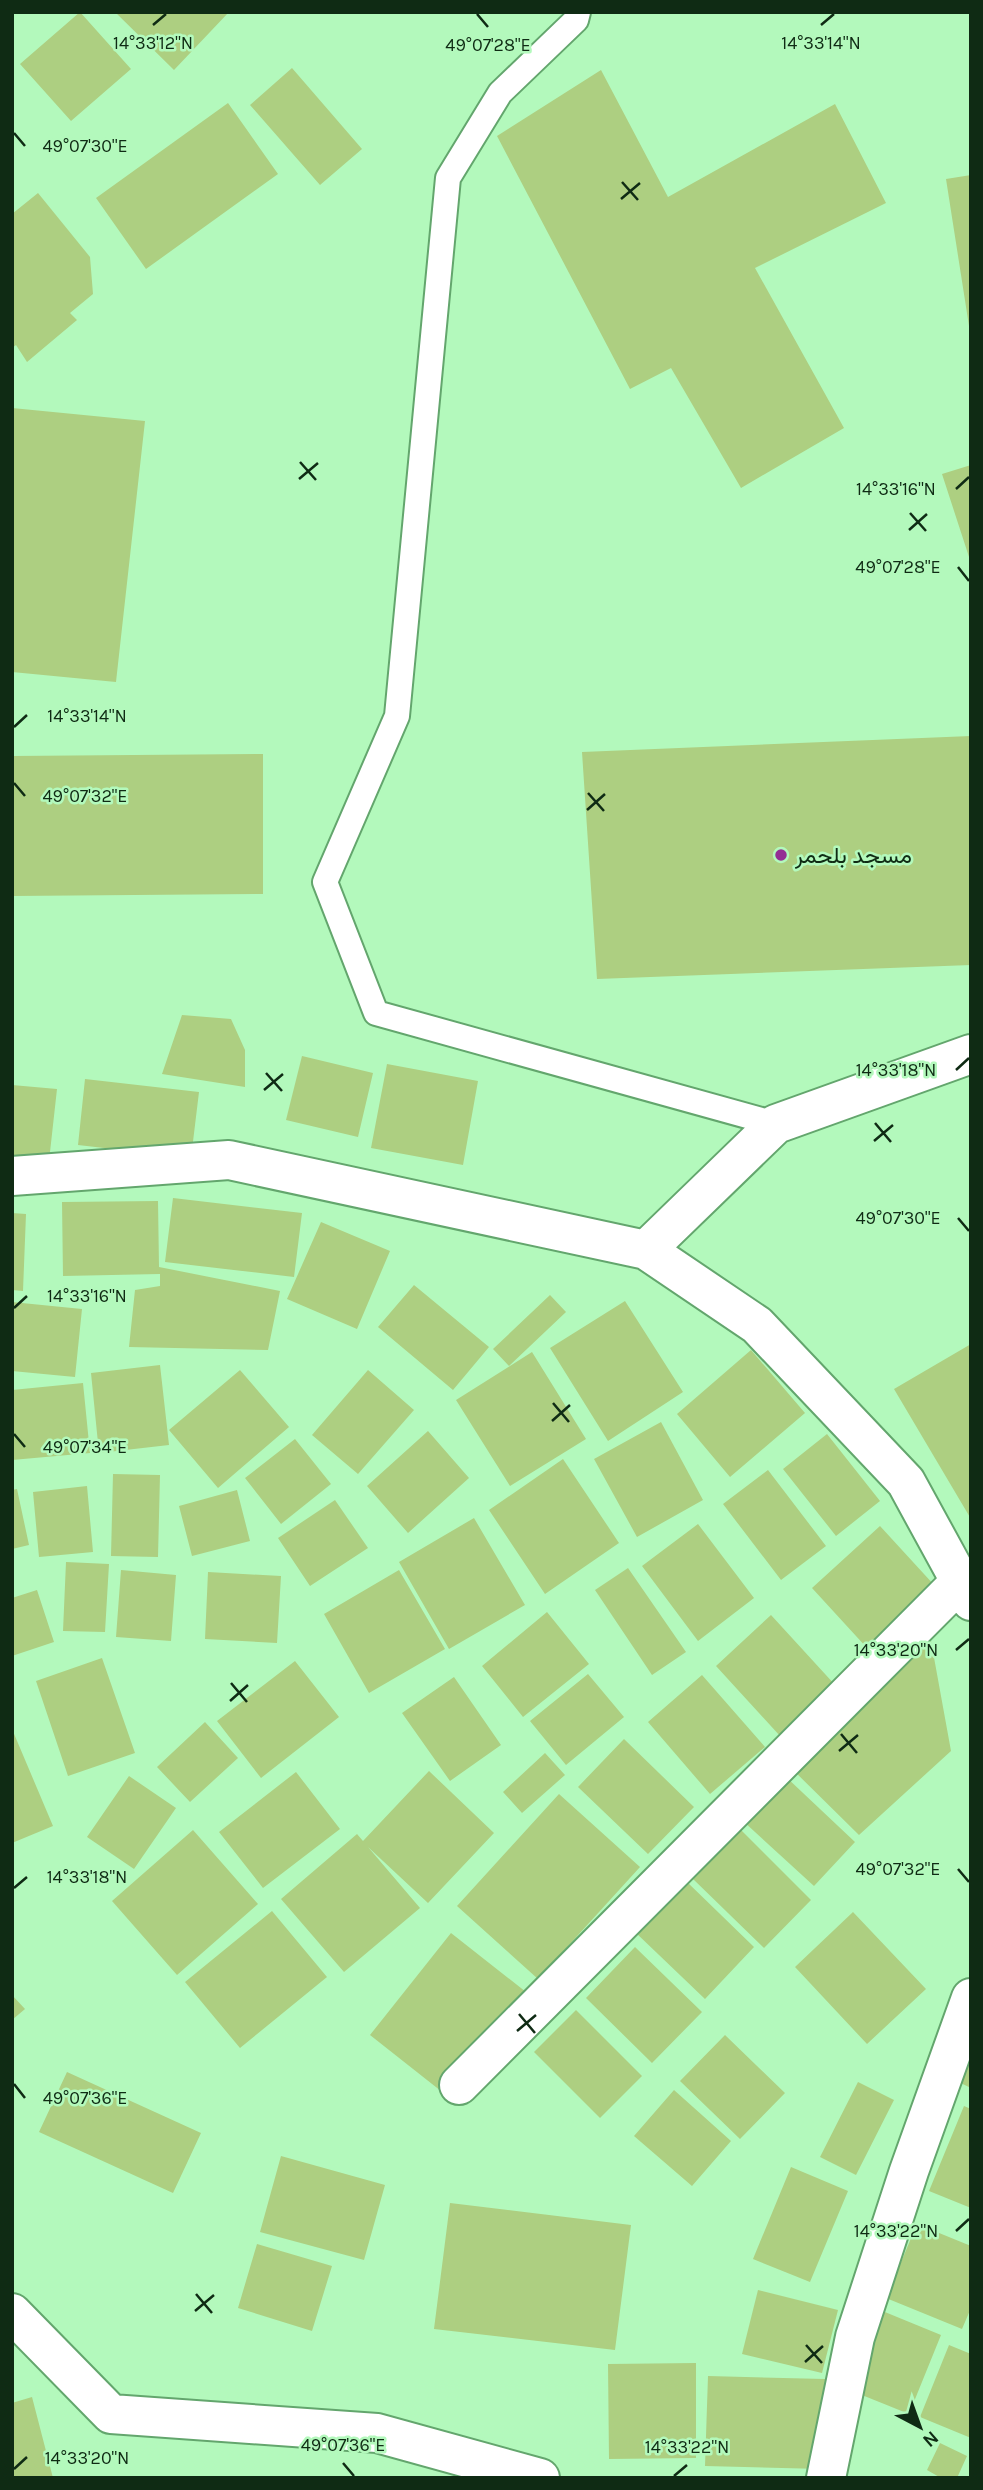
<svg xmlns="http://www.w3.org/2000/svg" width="983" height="2490" font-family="Karla,Vazirmatn,sans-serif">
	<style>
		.building { fill: #adcf81 }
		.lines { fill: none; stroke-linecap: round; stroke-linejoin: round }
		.lane-casing { stroke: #63a66d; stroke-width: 28 }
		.street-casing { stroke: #63a66d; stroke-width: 42 }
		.lane { stroke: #fff; stroke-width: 24 }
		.street { stroke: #fff; stroke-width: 38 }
		.ticks { fill: none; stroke: #0f2b14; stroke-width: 2.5 }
		.poi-dot { fill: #942f94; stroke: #b3f9bc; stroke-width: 2.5 }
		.labels { text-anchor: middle; stroke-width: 5; stroke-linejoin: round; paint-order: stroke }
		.poi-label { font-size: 23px; fill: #0f2b14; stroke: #b3f9bc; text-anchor: start }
		.ticks-label { font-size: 18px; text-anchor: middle; fill: #0f2b14; stroke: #b3f9bc; stroke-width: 5; stroke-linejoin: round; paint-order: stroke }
	</style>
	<rect width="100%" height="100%" fill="#b3f9bc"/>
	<path class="building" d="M80,12l51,57 -60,52 -51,-57z
		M115,12h114l-55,58z
		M292,68l70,81 -42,36 -70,-80z
		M601,70l67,127 167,-93 51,99 -131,65 89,160 -103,60 -70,-120 -41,21 -133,-253z
		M228,103l50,71 -132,95 -50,-71z
		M971,175v151h-2l-23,-147z
		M38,193l52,64 3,37 -23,19 7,7 -50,42 -11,-17 -4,3v-134z
		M12,408l133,13 -29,261 -104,-10z
		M971,465v95h-1l-28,-86z
		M971,736v229l-374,14 -15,-227z
		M263,754v140l-251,2v-140z
		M182,1015l49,4 14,31v37l-83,-13z
		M302,1056l71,17 -15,64 -72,-17z
		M387,1064l91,17 -15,84 -92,-17z
		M85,1079l114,13 -8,66 -113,-13z
		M12,1085l45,4 -8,72 -37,-4z
		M173,1198l129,15 -8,64 -129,-15z
		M158,1201l1,66 121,24 -12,59 -139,-3 6,-57 25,-4v-12l-97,2 -1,-74z
		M12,1213l14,1 -3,77 -11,-1z
		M321,1222l69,29 -33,78 -70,-30z
		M414,1285l75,62 -36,43 -75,-63z
		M550,1295l16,17 -57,54 -16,-17z
		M625,1301l58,91 -75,49 -58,-93z
		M12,1302l70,7 -7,68 -63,-6z
		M971,1344v175l-77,-130z
		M751,1350l54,63 -75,64 -53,-63z
		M532,1352l54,87 -76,47 -54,-86z
		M160,1365l9,80 -70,8 -8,-80z
		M240,1370l49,57 -71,61 -49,-58z
		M368,1370l46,40 -56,64 -46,-39z
		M83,1383l7,70 -78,7v-70z
		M661,1422l42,78 -66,37 -43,-78z
		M428,1431l41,47 -61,55 -41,-47z
		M827,1434l53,67 -44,35 -53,-67z
		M295,1439l36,45 -50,40 -36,-46z
		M563,1459l56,84 -74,51 -56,-84z
		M768,1470l58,76 -45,34 -58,-76z
		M113,1474l47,1 -2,82 -47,-1z
		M87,1486l6,66 -54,5 -6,-65z
		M17,1489l12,56 -17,4v-59z
		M237,1490l13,51 -58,15 -13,-50z
		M335,1500l33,48 -58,38 -32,-48z
		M474,1518l51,87 -76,44 -50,-87z
		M698,1524l56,74 -56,43 -56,-75z
		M880,1526l55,60 -68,62 -55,-60z
		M66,1562l43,2 -4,68 -42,-1z
		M628,1568l58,84 -34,23 -57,-85z
		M121,1570l55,5 -5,66 -55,-4z
		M399,1570l46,79 -76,44 -45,-79z
		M208,1572l73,4 -4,67 -72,-4z
		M37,1590l17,52 -42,14v-58z
		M547,1612l42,52 -66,53 -41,-51z
		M771,1615l65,71 -55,51 -65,-71z
		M931,1641l20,110 -92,84 -73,-72z
		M102,1658l33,95 -67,23 -32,-95z
		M295,1661l44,56 -78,61 -44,-57z
		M588,1674l36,43 -58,48 -36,-44z
		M702,1675l63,72 -55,47 -62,-72z
		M454,1677l47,68 -51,36 -48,-68z
		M205,1722l33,36 -48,44 -33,-35z
		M12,1729l41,97 -41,17z
		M624,1739l70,68 -46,47 -70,-67z
		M545,1753l20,22 -43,38 -19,-21z
		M429,1771l65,62 -66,70 -60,-56 52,61 -76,64 -63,-73 76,-65 6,7z
		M296,1772l44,57 -77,59 -44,-56z
		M129,1776l47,32 -42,61 -47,-32z
		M785,1776l70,66 -41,44 -71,-65z
		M559,1794l81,73 -102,112 -81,-73z
		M740,1829l71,71 -47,48 -72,-70z
		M193,1830l65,74 -81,71 -65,-74z
		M685,1880l69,67 -49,52 -70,-67z
		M272,1911l55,66 -87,71 -55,-66z
		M853,1912l73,77 -59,55 -72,-77z
		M451,1933l75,59 -80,103 -76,-60z
		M635,1947l67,65 -50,51 -66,-65z
		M12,1995l13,14 -13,11z
		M576,2010l66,66 -42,42 -66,-66z
		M971,2025v63l-25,-12z
		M725,2035l60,58 -45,46 -60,-58z
		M67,2072l134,61 -28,60 -134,-61z
		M858,2082l36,18 -38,75 -36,-18z
		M674,2090l57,51 -39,45 -58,-50z
		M964,2106l7,3v99l-42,-17z
		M281,2156l104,29 -21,75 -104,-28z
		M791,2167l57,24 -38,91 -57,-23z
		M450,2203l181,22 -16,125 -181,-21z
		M917,2224l54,22v62l-9,21 -76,-31z
		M257,2244l75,22 -20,65 -74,-23z
		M758,2290l80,20 -16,63 -80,-19z
		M880,2310l61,25 -32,79 -62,-25z
		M949,2345l22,9v84l-51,-21z
		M696,2363v95l-87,1 -1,-95z
		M708,2376l117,3 -3,90 -117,-3z
		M32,2397l21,81h-41v-75z
		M940,2443l27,13 -10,22h-16l-14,-8z"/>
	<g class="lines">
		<defs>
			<path id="lane" d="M578,12l-2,8 -76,73 -52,85 -51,538 -72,166 51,131 400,111"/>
			<path id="street" d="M12,1176l217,-16 417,90 111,75 149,157 65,119
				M646,1250l130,-126 195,-70
				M459,2085l501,-503
				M12,2313l99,101 266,19 163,45
				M826,2478l29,-141 54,-166 62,-173"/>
		</defs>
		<use href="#lane" class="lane-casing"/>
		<use href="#street" class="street-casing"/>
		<use href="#lane" class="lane"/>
		<use href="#street" class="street"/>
	</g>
	<path class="ticks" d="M477,14l11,13M153,25l13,-11M821,25l13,-11M14,133l11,13M622,182l16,18M621,199l19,-16M300,462l16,18M299,479l19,-16M956,489l13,-12M910,513l16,18M909,530l18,-16M958,567l11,14M14,727l13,-12M14,783l11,13M588,793l16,18M587,810l18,-16M956,1070l13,-12M266,1073l16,18M264,1090l19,-16M875,1123l16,19M874,1141l19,-16M958,1218l11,13M14,1308l13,-12M553,1403l16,19M552,1421l18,-16M14,1434l11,13M956,1650l13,-11M231,1683l16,19M230,1701l18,-16M841,1734l16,19M839,1751l19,-16M958,1869l11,13M14,1888l13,-11M519,2014l16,19M517,2031l19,-16M14,2084l11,14M956,2231l13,-12M196,2294l16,19M195,2311l19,-16M806,2345l16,18M805,2362l18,-16M343,2463l11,13M14,2469l13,-12M674,2476l13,-11"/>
	<circle class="poi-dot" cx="781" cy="855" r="7"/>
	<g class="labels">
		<g class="poi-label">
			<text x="795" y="863">مسجد بلحمر</text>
		</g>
	</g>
	<g class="ticks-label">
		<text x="153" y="49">14°33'12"N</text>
		<text x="821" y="49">14°33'14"N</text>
		<text x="488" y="51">49°07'28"E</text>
		<text x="85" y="152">49°07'30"E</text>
		<text x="896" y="495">14°33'16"N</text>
		<text x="898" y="573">49°07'28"E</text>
		<text x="87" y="722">14°33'14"N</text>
		<text x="85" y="802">49°07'32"E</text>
		<text x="896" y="1076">14°33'18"N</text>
		<text x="898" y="1224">49°07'30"E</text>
		<text x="87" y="1302">14°33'16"N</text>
		<text x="85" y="1453">49°07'34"E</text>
		<text x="896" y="1656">14°33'20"N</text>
		<text x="898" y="1875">49°07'32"E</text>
		<text x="87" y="1883">14°33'18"N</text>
		<text x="85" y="2104">49°07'36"E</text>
		<text x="896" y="2237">14°33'22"N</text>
		<text x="343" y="2451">49°07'36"E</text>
		<text x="687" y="2453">14°33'22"N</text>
		<text x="87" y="2464">14°33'20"N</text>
	</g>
	<rect width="983" height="2490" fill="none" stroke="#0f2b14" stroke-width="28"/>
	<g transform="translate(920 2427) rotate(139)" stroke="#b3f9bc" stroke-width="5" paint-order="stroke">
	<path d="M0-5L12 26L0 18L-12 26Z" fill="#0f2b14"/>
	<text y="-10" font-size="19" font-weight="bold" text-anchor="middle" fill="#0f2b14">N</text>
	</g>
</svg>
